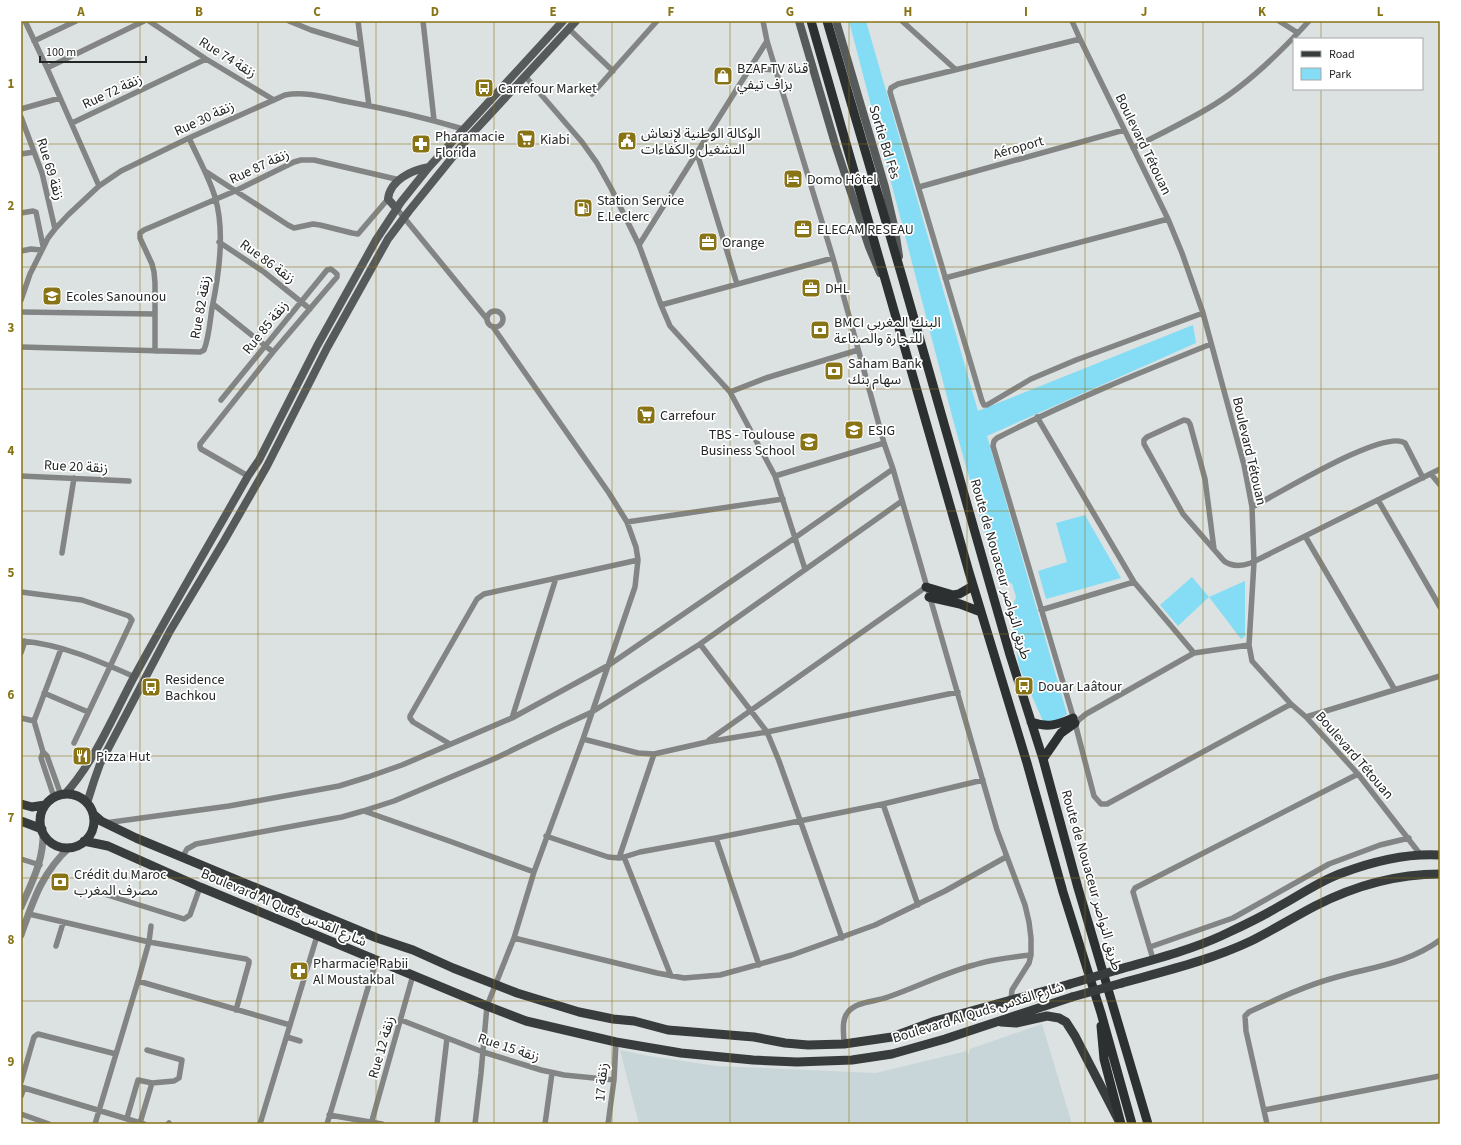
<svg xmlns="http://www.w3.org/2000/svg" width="1461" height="1145" font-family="'Source Sans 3','Noto Sans Arabic',sans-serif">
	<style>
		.built { fill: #c8d6d9 }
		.green { fill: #85ddf5 }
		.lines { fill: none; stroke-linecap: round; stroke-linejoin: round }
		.minor { stroke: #838585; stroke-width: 5.5 }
		.tertiary { stroke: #838585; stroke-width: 7 }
		.secondary { stroke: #575a5b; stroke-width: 8 }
		.primary { stroke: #393c3d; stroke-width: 9 }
		.trunk { stroke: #2d3031; stroke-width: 9 }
		.primary-bridge { stroke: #393c3d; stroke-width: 9 }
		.grid { fill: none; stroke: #887315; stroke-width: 1; stroke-opacity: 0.55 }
		.labels { text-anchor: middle; stroke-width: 3.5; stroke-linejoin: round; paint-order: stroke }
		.street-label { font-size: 14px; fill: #242626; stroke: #fff }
		.poi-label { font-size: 14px; fill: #242626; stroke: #fff; text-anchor: start }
		.neatline { fill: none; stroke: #887315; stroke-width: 1.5 }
		.grid-label { font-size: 13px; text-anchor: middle; font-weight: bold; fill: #887315 }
	</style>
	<rect width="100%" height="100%" fill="#dce1e2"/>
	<path class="built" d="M1042,1024l30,100h-433l-19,-74 29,6 68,10 159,7 91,-22 1,5 2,-7z"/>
	<path class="green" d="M849,21h17l112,390 215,-86 3,18 -209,93 80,278 -10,7h-14l-24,-54 -8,-55 5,-15 -4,-13 -17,-13 -43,-155z
		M1085,515l36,63 -75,21 -8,-28 29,-9 -11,-39z
		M1192,577l17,20 36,-16v55l-4,3 -32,-42 -31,29 -18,-21z"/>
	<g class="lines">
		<path class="minor" d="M25,21l22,47 52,118
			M149,21l57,38 68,41
			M289,21l22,9 50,15
			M358,21l11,85
			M423,21l11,99
			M763,21l4,20 66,217 51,185 9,26 104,361 28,75 4,17 2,16v17l-2,8 -17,27 -1,9
			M902,21l53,48
			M1072,21l8,18 88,180 14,34 21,60 41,152 8,42 2,55 -5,83 3,16 39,43 15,13 52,57 62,80
			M1279,21l19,12
			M569,29l44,42
			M1080,39l-182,45 -7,4 -1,4 92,309 2,4h3l44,-26 45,-19 127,-47
			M34,41l42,-20
			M47,68l97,-47
			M750,68l26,2
			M525,76l57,66 15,21 14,25 28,57 22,60 9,21 60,66 45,84 30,93
			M592,94l65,-73
			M21,109l39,-11
			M21,117l21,56 13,56
			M72,123l134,-64
			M1133,148c25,-13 50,-25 74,-39 38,-22 72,-55 102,-88
			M697,153l40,131
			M21,154l13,-2
			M205,171l83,54 6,3 19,-4 7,1 32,8 6,1 30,-35
			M919,187l205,-57
			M397,209l90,110
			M21,213l12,-2 3,1 7,34
			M219,242l45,30 46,37
			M639,245l128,-204
			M21,251l10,-2 10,1
			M945,278l223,-59
			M21,300l9,-26 18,-36 7,-9 13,-14 31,-29 22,-15 68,-33 96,-43c21,-4 43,3 64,7 39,7 77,16 114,27
			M213,304l60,48
			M661,305l172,-47
			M487 319a8 8 0 1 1 16 0a8 8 0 1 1-16 0Z
			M21,312l134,2
			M1211,344c-72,29 -144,58 -214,94l-3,3 -1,5 82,277 19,73 7,8h6l184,-100
			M21,347l179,5 4,-2c5,-13 6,-29 8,-42 7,-33 13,-78 3,-111 -6,-20 -17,-39 -26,-59
			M155,351v-68l-1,-11 -2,-8 -12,-26v-5l4,-3 91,-39 59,-29 7,-2h13l86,20
			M730,392l36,-14 92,-28
			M221,400l106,-130 4,-1 6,5v3l-64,75 -73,92v3l1,2 47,27
			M1037,417l97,165 60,71
			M1431,474l9,11
			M21,476l108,5
			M775,476l109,-33
			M1378,500l62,107
			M1252,507c25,-12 132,-79 153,-64l18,35
			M627,522l156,-23
			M1305,536l90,154
			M1214,549l-9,-70 -15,-55 -2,-3 -4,-1 -37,17 -3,3v4l39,70 41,47c8,6 18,5 27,2l189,-94
			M62,553l12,-75
			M21,592l61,8 47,16 3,4 -58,123
			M1041,610l93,-28
			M21,641c40,3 78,20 114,36
			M700,644l67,88 12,29 63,177
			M21,653l4,-12
			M44,693l44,19
			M1306,717l134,-41
			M21,718l13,3
			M512,718l44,-140
			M1075,723l11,-9 108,-61 55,-8
			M583,739l55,14 16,1 53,-12 60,-10 191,-40
			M709,740l217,-153
			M450,744l-37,-22 -3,-4v-2l67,-117 7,-5 154,-34
			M43,752l4,4 14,39
			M54,797l-13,-39 2,-6 -9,-31 27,-72
			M883,804l35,101
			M364,811l88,31 82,30
			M105,823l124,-17 110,-20 29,-9 34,-12 110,-47 97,-53 187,-128 97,-68
			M546,836l62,21 11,1 5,-1 16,-5 76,-14 167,-34 100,-24
			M716,838l43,127
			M183,856l4,-7 9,-5 146,-27 21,-6 31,-10 102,-43 68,-33 28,-13 108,-68 202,-143
			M624,857l47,119
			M619,858l35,-104
			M21,859l19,6
			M101,893l83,26 6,-4 10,-28
			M29,914l120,28 97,17 3,2v2l-13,47
			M514,938l143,35 27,5 36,-3 72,-20 83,-30 70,-34 61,-34
			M56,946l7,-23
			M1150,947l83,-29 96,-54 51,-19 29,-7
			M1153,959l-20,-67 2,-4 223,-114
			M138,981l152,44
			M401,1020l82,32 58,18 23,5 50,5
			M287,1037l13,4
			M844,1044c0,-10 -3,-24 4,-32 9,-11 27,-10 40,-15 29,-10 56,-24 86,-32 18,-6 37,-8 57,-10
			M21,1082l13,-45 4,-3 78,20
			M21,1087l123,37
			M21,1096l3,-8
			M1264,1110l176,-34
			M21,1114l28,10
			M329,1115l53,9
			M127,1118l11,-38 14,3 22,-2 5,-3 3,-18 -35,-10
			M140,1123l12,-40
			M95,1124l43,-143 11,-39 2,-16
			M168,1124l1,-1
			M260,1124l57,-188
			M327,1124l49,-163
			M371,1124l42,-149
			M437,1124l10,-86
			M475,1124l6,-51 6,-67 27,-68 20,-66 49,-133 52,-152 3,-27 -2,-13 -9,-25 -18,-29 -116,-166
			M545,1124l7,-51
			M608,1124l6,-44 2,-38
			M1267,1124l-21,-93 -1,-15 4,-4c28,-13 58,-27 88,-35 36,-10 72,-14 103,-37"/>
		<path class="tertiary" d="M21,907c11,-25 23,-47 22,-75
			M21,935c12,-34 21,-63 49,-88"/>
		<path class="secondary" d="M799,21l37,126 33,100 11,26
			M836,21l49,166 10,43 4,26
			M397,209l-9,-10c2,-19 24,-29 41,-32
			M65,794c30,-33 48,-78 69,-117 37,-68 76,-134 114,-201l11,-16 58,-114 59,-106 25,-38 28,-35 134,-146
			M87,803l7,-22 6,-17 70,-133 54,-90 43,-75 60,-118 61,-109 21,-28 59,-73 108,-117"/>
		<path class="primary" d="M40 821a27 27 0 1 1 54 0a27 27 0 1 1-54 0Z
			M21,804l11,3 13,-2
			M93,814l8,7 35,17 241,100 36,12 40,18 64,25 62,19 34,7 21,2 34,9 86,7 31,6 23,2 36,-1 48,-7 43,-16 135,-37
			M21,821l21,8
			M84,841l24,5 92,41 287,119 39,15 90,21 65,11 72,7 44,2 55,-2 40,-6 53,-15 127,-42
			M1117,970c34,-10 71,-19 104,-34 19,-9 39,-18 57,-29 21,-11 41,-26 64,-34 32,-12 64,-20 98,-18
			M1122,983c43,-12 89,-23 129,-42 22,-11 43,-24 64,-35 39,-20 81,-32 125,-32
			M1001,1022l15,1 31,-7 12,2 7,4 9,14 44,85"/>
		<path class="trunk" d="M811,21l158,551 58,191 36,129 38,121 31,111
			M827,21l74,252 109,382 33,104 35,129 70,236
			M926,587l27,8 6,-1 14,-8
			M929,597l31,7 21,8
			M1031,722c17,6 26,3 42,-4
			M1043,759l18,-26 14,-10
			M1101,1026l3,33 17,65"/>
		<path class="primary-bridge" d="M1070,984l47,-14
			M1072,997l50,-14"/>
	</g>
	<path class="grid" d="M140,21v1103M258,21v1103M376,21v1103M494,21v1103M612,21v1103M730,21v1103M849,21v1103M967,21v1103M1085,21v1103M1203,21v1103M1321,21v18M1321,89v1035M21,144h1419M21,267h1419M21,389h1419M21,511h1419M21,634h1419M21,756h1419M21,878h1419M21,1001h1419"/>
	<defs>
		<symbol id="shop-square" viewBox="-11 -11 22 22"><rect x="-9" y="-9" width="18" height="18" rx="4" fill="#887315" stroke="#fff"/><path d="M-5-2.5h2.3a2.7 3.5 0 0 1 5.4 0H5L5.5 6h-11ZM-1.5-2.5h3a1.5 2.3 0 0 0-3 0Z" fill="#fff"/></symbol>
		<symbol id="bus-square" viewBox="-11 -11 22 22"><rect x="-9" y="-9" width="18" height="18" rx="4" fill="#887315" stroke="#fff"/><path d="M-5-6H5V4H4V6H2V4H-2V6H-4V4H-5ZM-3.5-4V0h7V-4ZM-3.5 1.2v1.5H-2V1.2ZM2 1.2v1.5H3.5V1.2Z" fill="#fff"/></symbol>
		<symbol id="supermarket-square" viewBox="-11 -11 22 22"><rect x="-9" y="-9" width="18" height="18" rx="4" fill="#887315" stroke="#fff"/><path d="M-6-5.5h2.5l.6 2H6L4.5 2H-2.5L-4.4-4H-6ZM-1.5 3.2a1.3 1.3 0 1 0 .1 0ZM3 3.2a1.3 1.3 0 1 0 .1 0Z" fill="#fff"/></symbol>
		<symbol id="civic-square" viewBox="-11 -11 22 22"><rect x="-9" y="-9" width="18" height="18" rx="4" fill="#887315" stroke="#fff"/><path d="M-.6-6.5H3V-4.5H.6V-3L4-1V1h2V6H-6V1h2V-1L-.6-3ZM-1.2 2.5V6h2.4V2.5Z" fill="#fff"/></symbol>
		<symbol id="pharmacy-square" viewBox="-11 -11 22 22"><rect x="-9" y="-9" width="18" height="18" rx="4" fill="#887315" stroke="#fff"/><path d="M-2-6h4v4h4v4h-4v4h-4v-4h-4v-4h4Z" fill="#fff"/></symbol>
		<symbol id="hotel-square" viewBox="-11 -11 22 22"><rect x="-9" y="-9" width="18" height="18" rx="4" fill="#887315" stroke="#fff"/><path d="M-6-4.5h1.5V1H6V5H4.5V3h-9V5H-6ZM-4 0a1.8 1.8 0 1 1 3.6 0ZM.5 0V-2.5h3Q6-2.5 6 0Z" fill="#fff"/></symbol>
		<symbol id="fuel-square" viewBox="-11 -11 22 22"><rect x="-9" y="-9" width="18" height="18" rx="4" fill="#887315" stroke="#fff"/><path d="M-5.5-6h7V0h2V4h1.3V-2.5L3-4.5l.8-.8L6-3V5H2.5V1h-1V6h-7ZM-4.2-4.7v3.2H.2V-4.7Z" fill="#fff"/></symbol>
		<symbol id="office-square" viewBox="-11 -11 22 22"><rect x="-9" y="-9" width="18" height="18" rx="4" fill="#887315" stroke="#fff"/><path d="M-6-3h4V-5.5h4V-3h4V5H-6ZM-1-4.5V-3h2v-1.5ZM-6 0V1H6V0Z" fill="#fff"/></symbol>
		<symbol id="school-square" viewBox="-11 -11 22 22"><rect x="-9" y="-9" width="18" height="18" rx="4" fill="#887315" stroke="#fff"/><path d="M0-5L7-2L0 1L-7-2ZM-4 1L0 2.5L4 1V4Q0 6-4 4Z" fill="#fff"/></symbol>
		<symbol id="bank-square" viewBox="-11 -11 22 22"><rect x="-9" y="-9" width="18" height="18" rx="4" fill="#887315" stroke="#fff"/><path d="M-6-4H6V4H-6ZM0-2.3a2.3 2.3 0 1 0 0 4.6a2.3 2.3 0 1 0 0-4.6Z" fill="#fff"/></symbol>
		<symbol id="university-square" viewBox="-11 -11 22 22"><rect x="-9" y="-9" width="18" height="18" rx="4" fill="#887315" stroke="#fff"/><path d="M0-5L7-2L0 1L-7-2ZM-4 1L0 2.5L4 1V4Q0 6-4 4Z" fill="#fff"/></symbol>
		<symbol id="restaurant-square" viewBox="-11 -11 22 22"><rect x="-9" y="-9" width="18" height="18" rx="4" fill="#887315" stroke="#fff"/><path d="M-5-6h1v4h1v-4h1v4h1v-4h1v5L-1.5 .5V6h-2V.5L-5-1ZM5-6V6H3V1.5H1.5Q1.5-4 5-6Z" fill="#fff"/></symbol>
	</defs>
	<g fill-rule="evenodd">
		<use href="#shop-square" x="712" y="65" width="22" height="22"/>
		<use href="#bus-square" x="473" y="77" width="22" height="22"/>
		<use href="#supermarket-square" x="515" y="128" width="22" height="22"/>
		<use href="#civic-square" x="616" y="130" width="22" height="22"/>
		<use href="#pharmacy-square" x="410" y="133" width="22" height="22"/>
		<use href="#hotel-square" x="782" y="168" width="22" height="22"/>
		<use href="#fuel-square" x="572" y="197" width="22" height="22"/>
		<use href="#office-square" x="792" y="218" width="22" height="22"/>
		<use href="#office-square" x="697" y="231" width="22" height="22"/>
		<use href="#office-square" x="800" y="277" width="22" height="22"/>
		<use href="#school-square" x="41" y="285" width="22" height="22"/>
		<use href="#bank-square" x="809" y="319" width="22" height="22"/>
		<use href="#bank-square" x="823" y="360" width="22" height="22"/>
		<use href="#supermarket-square" x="635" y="404" width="22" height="22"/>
		<use href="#university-square" x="843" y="419" width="22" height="22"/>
		<use href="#university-square" x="798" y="431" width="22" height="22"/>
		<use href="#bus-square" x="1013" y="675" width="22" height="22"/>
		<use href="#bus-square" x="140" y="676" width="22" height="22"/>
		<use href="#restaurant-square" x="71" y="745" width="22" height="22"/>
		<use href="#bank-square" x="49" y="871" width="22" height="22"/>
		<use href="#pharmacy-square" x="288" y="960" width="22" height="22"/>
	</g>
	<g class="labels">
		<g class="street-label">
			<text transform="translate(228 57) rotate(32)" y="5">Rue 74 زنقة</text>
			<text transform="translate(112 91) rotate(-25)" y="5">Rue 72 زنقة</text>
			<text transform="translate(204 118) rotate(-25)" y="5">Rue 30 زنقة</text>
			<text transform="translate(885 142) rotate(73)" y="5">Sortie Bd Fès</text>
			<text transform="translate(1144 144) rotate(64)" y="5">Boulevard Tétouan</text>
			<text transform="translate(1018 147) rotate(-16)" y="5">Aéroport</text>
			<text transform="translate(259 166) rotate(-25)" y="5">Rue 87 زنقة</text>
			<text transform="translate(51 169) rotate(73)" y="5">Rue 69 زنقة</text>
			<text transform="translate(268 261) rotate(36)" y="5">Rue 86 زنقة</text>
			<text transform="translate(200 307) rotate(-80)" y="5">Rue 82 زنقة</text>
			<text transform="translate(265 327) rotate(-51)" y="5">Rue 85 زنقة</text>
			<text transform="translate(1250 451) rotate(77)" y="5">Boulevard Tétouan</text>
			<text transform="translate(76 466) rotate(3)" y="5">Rue 20 زنقة</text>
			<text transform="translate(1001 569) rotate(74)" y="5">Route de Nouaceur طريق النواصر</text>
			<text transform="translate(1355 755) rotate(49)" y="5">Boulevard Tétouan</text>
			<text transform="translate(1092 880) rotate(74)" y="5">Route de Nouaceur طريق النواصر</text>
			<text transform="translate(284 907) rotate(23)" y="5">Boulevard Al Quds شارع القدس</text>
			<text transform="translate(978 1012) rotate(-17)" y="5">Boulevard Al Quds شارع القدس</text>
			<text transform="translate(381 1047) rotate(-74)" y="5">Rue 12 زنقة</text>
			<text transform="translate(509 1047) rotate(18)" y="5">Rue 15 زنقة</text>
			<text transform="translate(601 1082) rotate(-85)" y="5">زنقة 17</text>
		</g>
		<g class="poi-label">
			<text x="737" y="73">BZAF TV قناة<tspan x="737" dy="16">بزاف تيفي</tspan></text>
			<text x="498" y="93">Carrefour Market</text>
			<text x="641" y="138">الوكالة الوطنية لإنعاش<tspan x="641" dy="16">التشغيل والكفاءات</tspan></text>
			<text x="435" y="141">Pharamacie<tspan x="435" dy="16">Florida</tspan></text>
			<text x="540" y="144">Kiabi</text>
			<text x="807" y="184">Domo Hôtel</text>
			<text x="597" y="205">Station Service<tspan x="597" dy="16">E.Leclerc</tspan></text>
			<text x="817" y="234">ELECAM RESEAU</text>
			<text x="722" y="247">Orange</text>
			<text x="825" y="293">DHL</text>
			<text x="66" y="301">Ecoles Sanounou</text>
			<text x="834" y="327">BMCI البنك المغربي<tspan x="834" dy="16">للتجارة والصناعة</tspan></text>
			<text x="848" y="368">Saham Bank<tspan x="848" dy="16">سهام بنك</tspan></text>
			<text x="660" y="420">Carrefour</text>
			<text x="868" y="435">ESIG</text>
			<text x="795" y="439" text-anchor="end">TBS - Toulouse<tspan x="795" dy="16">Business School</tspan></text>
			<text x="165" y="684">Residence<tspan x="165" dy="16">Bachkou</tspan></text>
			<text x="1038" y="691">Douar Laâtour</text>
			<text x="96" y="761">Pizza Hut</text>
			<text x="74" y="879">Crédit du Maroc<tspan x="74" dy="16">مصرف المغرب</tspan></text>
			<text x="313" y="968">Pharmacie Rabii<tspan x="313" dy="16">Al Moustakbal</tspan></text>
		</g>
	</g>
	<rect width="1461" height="1145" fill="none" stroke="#ffffff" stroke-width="44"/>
	<rect x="1293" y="38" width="130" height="52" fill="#ffffff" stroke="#a7a8a8"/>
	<rect x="1301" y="51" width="20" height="6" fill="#393c3d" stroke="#a7a8a8"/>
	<text x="1329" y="58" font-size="12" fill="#242626">Road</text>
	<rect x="1301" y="68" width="20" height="12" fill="#85ddf5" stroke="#a7a8a8"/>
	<text x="1329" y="78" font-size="12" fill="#242626">Park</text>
	<path d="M40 56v6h106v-6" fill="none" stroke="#242626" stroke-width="2"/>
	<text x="46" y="56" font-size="12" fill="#242626" stroke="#ffffff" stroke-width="3" paint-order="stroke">100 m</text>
	<rect x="22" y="22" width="1417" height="1101" class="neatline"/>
	<g class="grid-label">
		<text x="81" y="16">A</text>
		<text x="199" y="16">B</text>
		<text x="317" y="16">C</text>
		<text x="435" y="16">D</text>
		<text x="553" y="16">E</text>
		<text x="671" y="16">F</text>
		<text x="790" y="16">G</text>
		<text x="908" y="16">H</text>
		<text x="1026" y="16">I</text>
		<text x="1144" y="16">J</text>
		<text x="1262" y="16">K</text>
		<text x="1380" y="16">L</text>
		<text x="11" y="88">1</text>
		<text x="11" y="210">2</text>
		<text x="11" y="332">3</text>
		<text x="11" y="455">4</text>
		<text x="11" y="577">5</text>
		<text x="11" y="699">6</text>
		<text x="11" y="822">7</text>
		<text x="11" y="944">8</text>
		<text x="11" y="1066">9</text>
	</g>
</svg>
